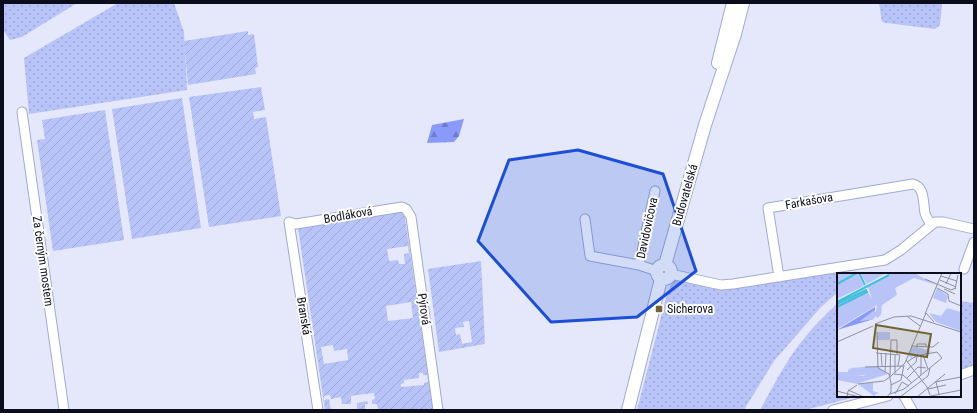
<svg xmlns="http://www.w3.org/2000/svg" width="977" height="413" font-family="'Roboto Condensed',sans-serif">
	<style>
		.grass { fill: url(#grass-dots) }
		.forest { fill: url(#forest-firs) }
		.garden { fill: url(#garden-furrows); fill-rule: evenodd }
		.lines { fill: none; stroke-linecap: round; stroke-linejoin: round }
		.street-casing { stroke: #a0aad3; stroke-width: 11 }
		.secondary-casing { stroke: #a0aad3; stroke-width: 14 }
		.street { stroke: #fff; stroke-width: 9 }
		.secondary { stroke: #fff; stroke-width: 12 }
		.marked { fill: #1d4ed8; fill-opacity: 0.2; stroke: #1d4ed8; stroke-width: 3; stroke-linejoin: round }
		.poi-dot { fill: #716431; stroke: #fff; stroke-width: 1.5 }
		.labels { text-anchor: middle; stroke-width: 4; stroke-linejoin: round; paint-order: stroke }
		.street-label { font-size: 12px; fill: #0b0d1c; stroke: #fff }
		.poi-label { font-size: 12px; fill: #0b0d1c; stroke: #fff; text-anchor: start }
		.inset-river { fill: none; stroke: #3fc0dc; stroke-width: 2 }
		.inset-road { fill: none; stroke: #8d90a1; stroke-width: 1 }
		.view { fill: #716431; fill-opacity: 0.15; stroke: #716431; stroke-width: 2 }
		.inset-edge { fill: none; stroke: #0b0d1c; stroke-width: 2 }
	</style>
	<defs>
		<pattern id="grass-dots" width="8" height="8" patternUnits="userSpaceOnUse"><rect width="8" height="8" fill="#b8c3f8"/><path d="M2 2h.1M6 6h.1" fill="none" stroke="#9da6d4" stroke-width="1.8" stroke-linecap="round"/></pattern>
		<pattern id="forest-firs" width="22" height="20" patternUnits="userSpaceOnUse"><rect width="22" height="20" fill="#8999fc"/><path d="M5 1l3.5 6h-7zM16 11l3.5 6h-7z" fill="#6e7bcb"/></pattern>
		<pattern id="garden-furrows" width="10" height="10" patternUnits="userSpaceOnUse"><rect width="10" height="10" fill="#b8c3f8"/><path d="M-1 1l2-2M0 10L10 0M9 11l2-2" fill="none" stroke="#9da6d4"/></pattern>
	</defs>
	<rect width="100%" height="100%" fill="#e4e8fa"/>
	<path class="grass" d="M3,3h74l-55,34 -12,3 -7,-10z
		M118,3h56l10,29 3,58 -158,24 -5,-56z
		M879,3h63l-2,22 -5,4 -48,-6 -5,-1z
		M836,273l2,2v17l-17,15 -47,54 -30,49h-107l29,-112 7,-19 48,9z
		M960,301l14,2v62l-14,4z
		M838,303v93h21l-54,14h-45c13,-23 25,-48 42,-69 11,-14 23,-26 36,-38z"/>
	<path class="forest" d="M464,119l-5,17 -5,6 -27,1 5,-18z"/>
	<path class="garden" d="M248,31v4l6,-1 4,33 -3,1 1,6 -68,11 -4,-44z
		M261,87l4,23 -12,2 1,7 12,-2 15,99 -72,11 -20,-130z
		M182,98l19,130 -69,11 -20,-130z
		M105,110l19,130 -71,11 -16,-111 8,-1 -3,-19z
		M404,211l29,199h-55l-1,-6h-5v-4l3,-1 -1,-6 -17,2v8l10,-2 1,3h-3v6h-8v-15l-6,1v8h-9l-1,-7 -10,2 -1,-4 -6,1v4l5,-1 2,11h-6l-27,-182zM408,246l1,7 -5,1 1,10h-6l-1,-4 -9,1 -2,-12zM411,302l2,16 -25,3 -2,-15zM333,345l1,6 13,-2 1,11 -24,4 -3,-17zM419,373h4v2h4l1,7 -4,1v2l-23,2v-3l3,-1v-3l15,-2z
		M481,261l4,83 -46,8 -11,-83zM469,321l3,21 -10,2 -2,-10 -4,1 -1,-7 9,-1 -1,-5z"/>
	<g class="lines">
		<defs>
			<path id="street" d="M22,112l42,298
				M585,219l5,37 49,9 18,6
				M639,265l16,-74
				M964,269l10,-27
				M671,274l50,11 12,-1 152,-24 16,-10 34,-28h8l31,7
				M779,277l-11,-69 145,-24c12,3 10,19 12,29 1,4 4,8 6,12
				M960,375l14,-5
				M904,396l8,14
				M318,410l-29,-188 7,2 106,-17 4,2 5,8 27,193
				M833,410l55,-14"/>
			<path id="secondary" d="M718,63l15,-60
				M657 272a7 7 0 1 1 14 0a7 7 0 1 1-14 0Z
				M665,265l40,-140 30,-91 8,-31
				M628,410l33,-131"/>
		</defs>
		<use href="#street" class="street-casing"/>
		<use href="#secondary" class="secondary-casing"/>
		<use href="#street" class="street"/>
		<use href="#secondary" class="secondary"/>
	</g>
	<path class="marked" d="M578,150l85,24 33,97 -59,46 -86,5 -73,-81 31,-81z"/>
	<rect class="poi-dot" x="655" y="305" width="8" height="8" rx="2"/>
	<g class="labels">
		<g class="street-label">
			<text transform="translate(685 195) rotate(-74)" y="4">Budovatelská</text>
			<text transform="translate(809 201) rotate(-10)" y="4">Farkašova</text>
			<text transform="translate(348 215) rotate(-10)" y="4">Bodláková</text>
			<text transform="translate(647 228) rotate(-78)" y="4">Davidovičova</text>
			<text transform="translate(43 261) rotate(82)" y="4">Za černým mostem</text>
			<text transform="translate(424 309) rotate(82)" y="4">Pýrová</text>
			<text transform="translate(304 316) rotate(81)" y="4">Branská</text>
		</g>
		<g class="poi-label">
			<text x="667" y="313">Sicherova</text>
		</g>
	</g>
	<g transform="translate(837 273)">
		<rect width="124" height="124" fill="#e4e8fa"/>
		<path d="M0,0h19l-19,10zM23,0h26l-19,11zM51,0h26l23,12 -23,-7 -19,10 2,7 -15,10 -1,10 -4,3 -2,-2 -1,3 -14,2 15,-11 1,2 1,-7 -40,24v-26l29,-14 6,10 -4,-12 21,-11zM21,1l6,12 -27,13v-15zM110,35l14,4v19l-25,-9 -7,-9 12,3zM74,74l10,1 11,4 -20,7 5,-7 -6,6 -2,-2zM12,95l7,8h10l-8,8 -21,-4v-8h11zM36,109v9l6,2 -5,2 4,2h-3l-17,-13z" fill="#b8c3f8"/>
		<path d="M38,34v3l-15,11 14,-2 -37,11z" fill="#8999fc"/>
		<path d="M41,59h12v8h-13zM40,93l11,8 -29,9 -4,-2v-3l11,-3 -10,1 -6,-3 1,-5z" fill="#b8c3f8"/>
		<path d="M100,15l11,8 -2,7 -13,-5z" fill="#b8c3f8"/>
		<path class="inset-river" d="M22,0l6,12M0,11l20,-11M0,29l52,-27M0,31l29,-14 1,2 -30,15"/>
		<path class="inset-road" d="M104,3l16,5M88,6l26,11 5,-2M103,7l16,7M109,11l5,-11M100,15l11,6 1,7 12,5M107,16l11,5M118,16l3,-14M89,40l8,9M88,41l17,-41M71,44l12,9M38,51l19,-7 17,-1 50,16M40,59l1,36 11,6 2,9v9l-4,5M0,69l36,-16M74,73l22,1 6,-5M80,75v-4h9v2M39,80l24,2 -2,11M44,80l1,13M84,82v20M86,82l5,14M69,87l21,27 3,8M70,89l9,-6 21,-4 5,6M28,94l38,-1M70,97l9,-8 1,-6M48,99l1,-19M58,100v-19M57,101l9,1 9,8M53,103l1,-36h6v14M53,104l15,-14 21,-50M70,105l11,-11 8,1M98,109l26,-5M99,109l3,12M21,111l26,-3 6,-4M54,112l10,-5 3,-15M91,116l18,-4M11,117l16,7M0,118l22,6M53,121l14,-5 38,-31M58,121l7,-12 7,4M10,124l1,-6 9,-6M63,124l28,-21 2,-8M80,124l28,-23M89,124l35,-7M110,124h13"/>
		<path class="view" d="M39,52l55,9 -4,23 -54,-9z"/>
		<rect width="124" height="124" class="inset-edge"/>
	</g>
	<rect width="977" height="413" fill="none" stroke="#0b0d1c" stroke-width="8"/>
</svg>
